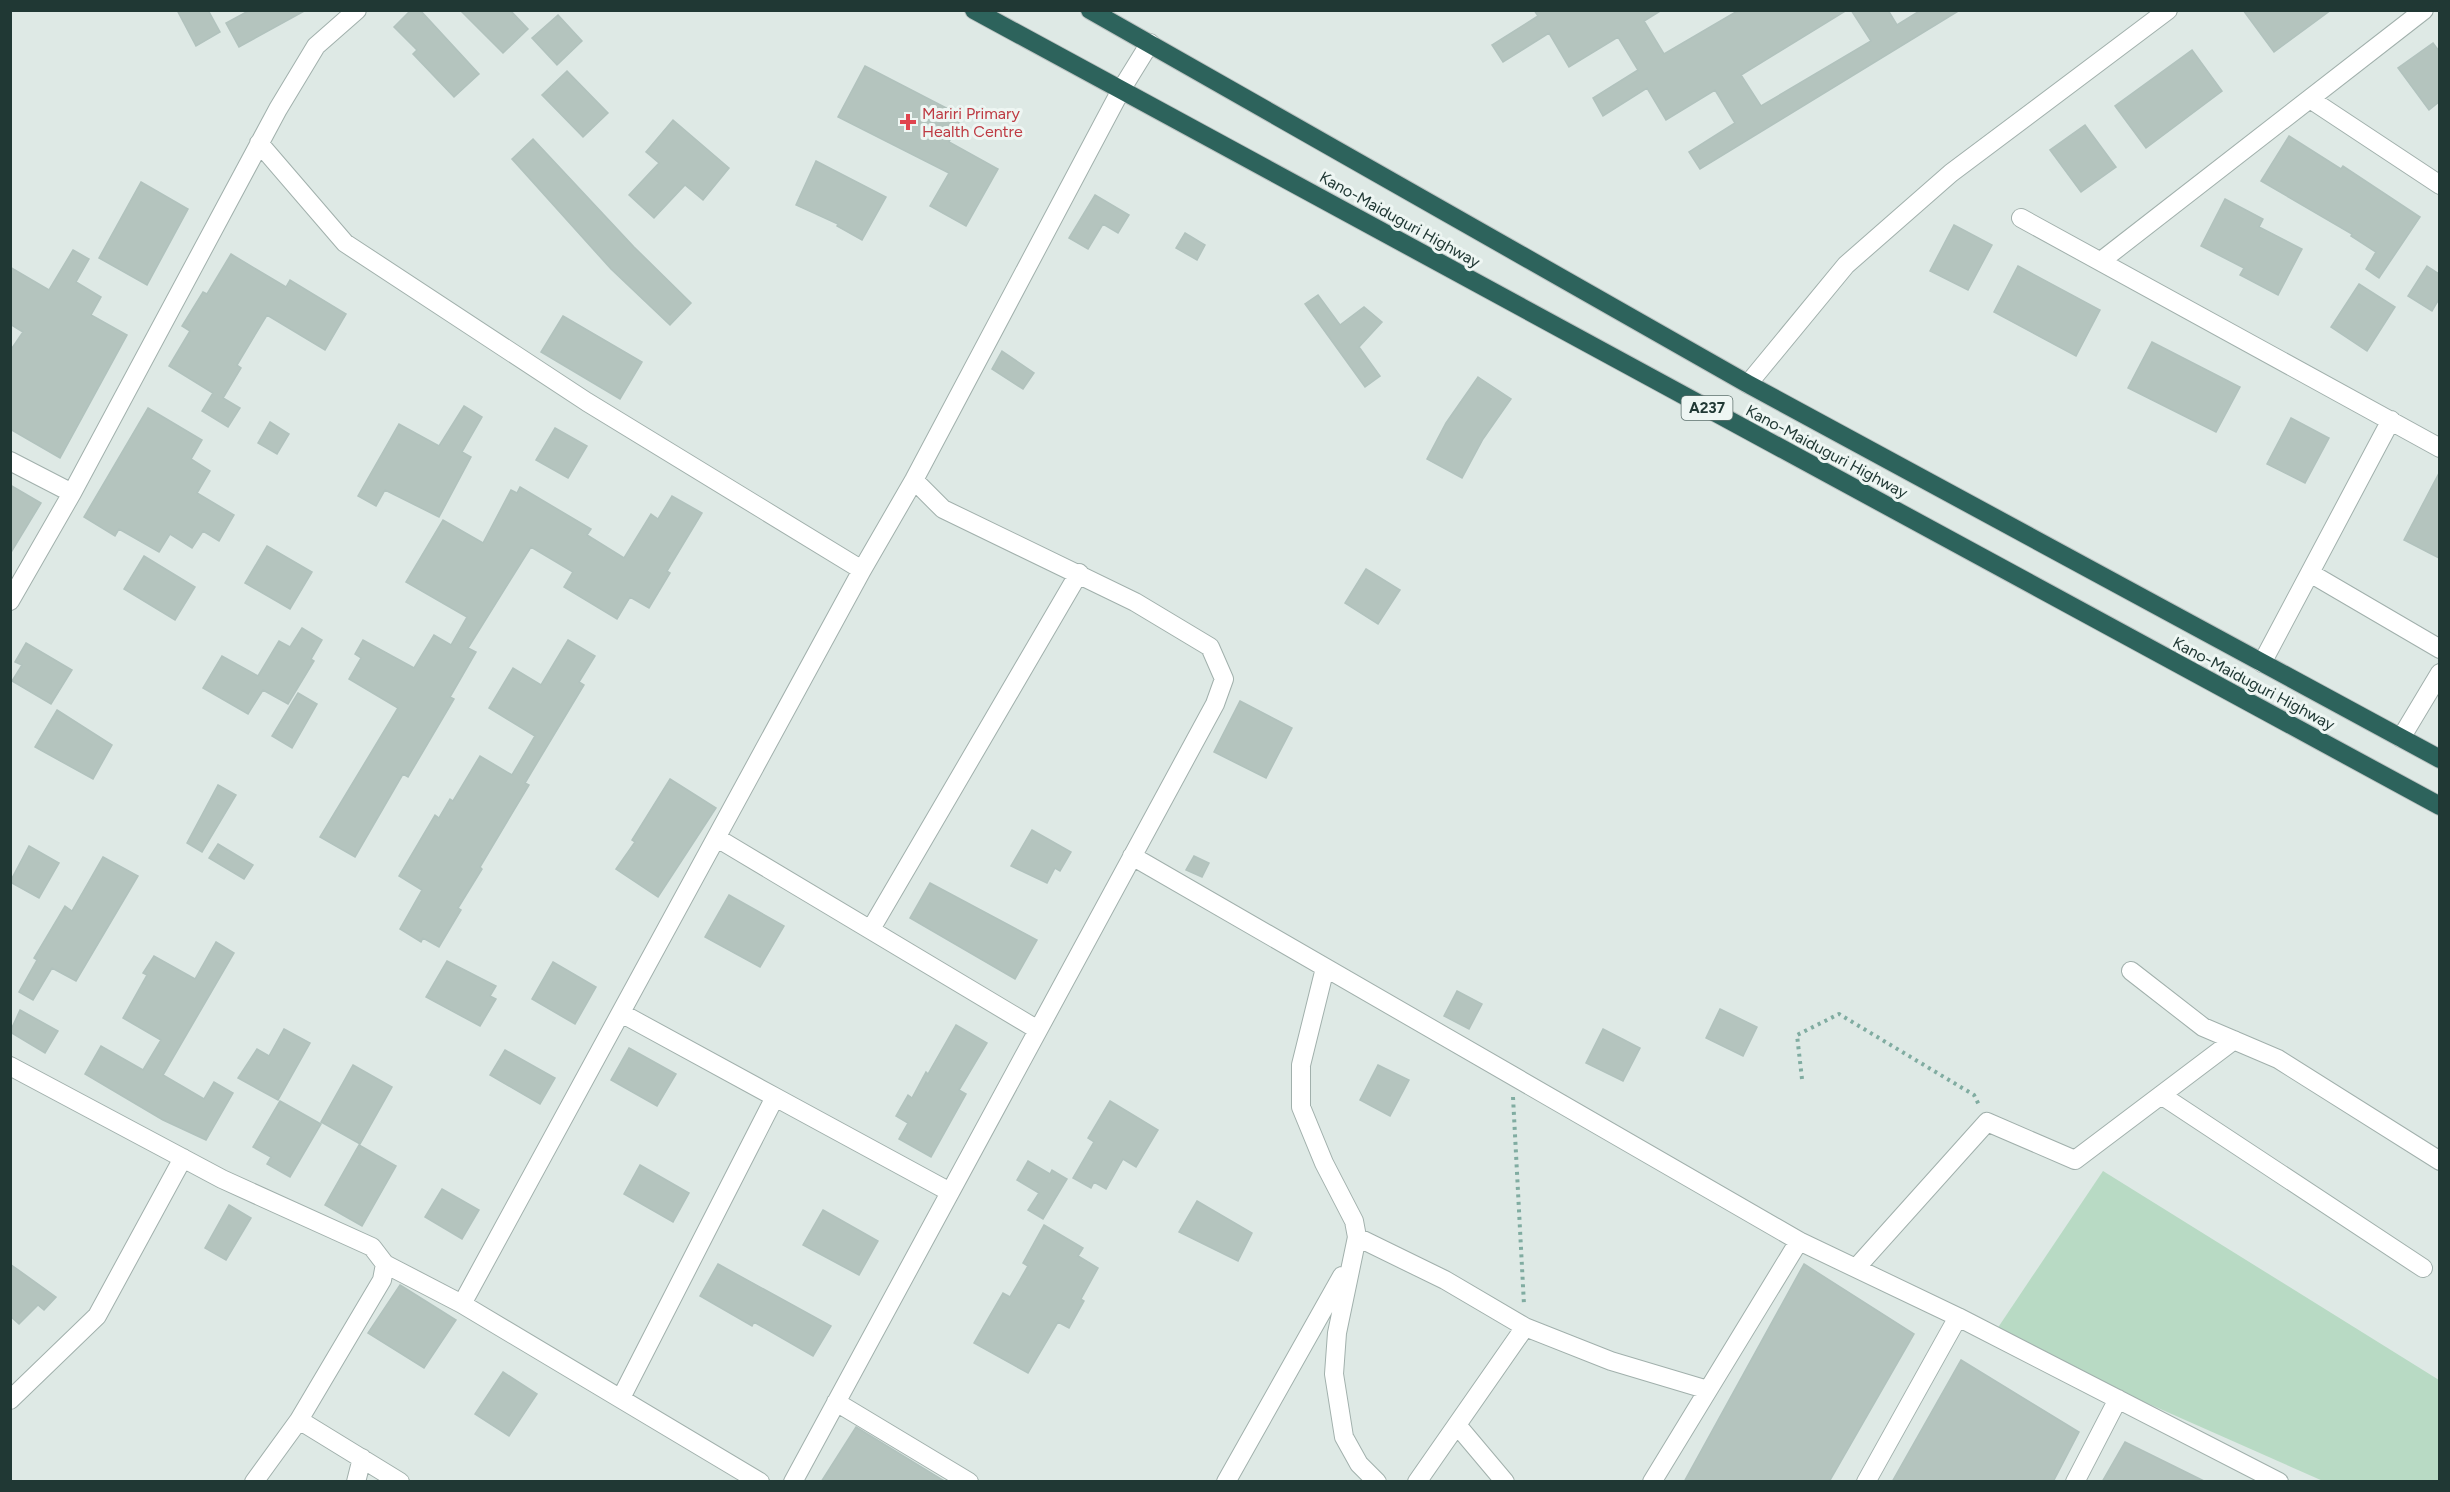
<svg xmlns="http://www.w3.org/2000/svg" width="2450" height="1492" font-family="Figtree,sans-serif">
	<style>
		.green { fill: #b8dac4 }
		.building { fill: #b4c4be; stroke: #b1c2bd; stroke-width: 1.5 }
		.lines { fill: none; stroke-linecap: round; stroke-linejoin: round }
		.minor-casing { stroke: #a1b0ac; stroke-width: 20 }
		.highway-casing { stroke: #bcc3c2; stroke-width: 20 }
		.path { stroke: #80aca1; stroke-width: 4; stroke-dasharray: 3 4.5; stroke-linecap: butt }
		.minor { stroke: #fff; stroke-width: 18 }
		.highway { stroke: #2d635c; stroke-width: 18 }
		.health-dot { fill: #e0444e; stroke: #eef6f3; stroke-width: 2 }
		.labels { text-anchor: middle; stroke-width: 6; stroke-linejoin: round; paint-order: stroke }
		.shield { fill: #eef6f3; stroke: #5e716d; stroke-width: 1.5 }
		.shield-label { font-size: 15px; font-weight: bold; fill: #203834 }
		.health-label { font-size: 16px; fill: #be3a42; stroke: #eef6f3; text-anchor: start }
		.street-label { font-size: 16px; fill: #203834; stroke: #eef6f3 }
	</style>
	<rect width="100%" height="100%" fill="#dee9e5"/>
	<path class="green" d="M2103,1171l336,209v101h-116l-330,-146z"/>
	<path class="building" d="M177,10h31l12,22 -24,14z
		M250,10h56l-67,37 -13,-24z
		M411,10h9l59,64 -25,23 -41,-43 4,-4 -23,-23z
		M460,10h50l18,19 -25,24z
		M1534,10h128l-18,11 20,33 75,-44h108l-106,65 20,31 110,-65 -20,-31h37l9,15 24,-15h39l-260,159 -11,-17 46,-29 -20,-33 -49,30 -19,-32 -44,28 -10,-18 45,-28 -20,-33 -49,30 -20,-34 -46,29 -11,-17 46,-29z
		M2243,10h88l-57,42z
		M558,15l24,26 -25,24 -25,-27z
		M2433,43l6,8v51l-10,8 -31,-42z
		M2192,50l30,41 -76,57 -31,-42z
		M865,66l97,50 -13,26 49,27 -32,57 -36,-20 19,-33 -111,-56z
		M567,71l41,42 -25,24 -41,-42z
		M673,120l56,48 -26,32 -18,-15 -31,33 -25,-23 30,-32 -13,-11z
		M2085,125l31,42 -35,25 -31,-42z
		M2289,136l52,33 2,-3 77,51 -41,61 -13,-9 10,-17 -25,-16 1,-2 -91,-53z
		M533,139l101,108 57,56 -21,22 -59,-56 -99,-110z
		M816,161l70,36 -24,43 -25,-14 1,-2 -42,-19z
		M141,182l47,27 -41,76 -48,-27z
		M1095,195l34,20 -11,18 -15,-9 -15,25 -19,-11z
		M2225,199l38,20 -4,8 43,22 -24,46 -38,-20 4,-7 -43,-22z
		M1954,225l38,20 -24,45 -38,-19z
		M1185,233l20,12 -8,15 -21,-12z
		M73,250l16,9 -13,23 25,15 -10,18 36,20 -67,123 -50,-29v-78l13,-19 -13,-8v-57l39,23z
		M231,254l55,33 4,-7 56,34 -21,36 -58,-35 -30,50 4,3 -18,30 17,10 -12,19 -26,-16 11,-18 -44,-27 21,-35 -8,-5 21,-34 4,2z
		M2018,266l82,44 -24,46 -82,-44z
		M2427,266l12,8v25l-7,12 -24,-15z
		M2359,284l36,23 -28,44 -36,-24z
		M1318,295l22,30 24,-18 18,15 -23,25 21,29 -15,11 -60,-83z
		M563,316l79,46 -22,37 -79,-47z
		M2152,342l88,45 -24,45 -88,-44z
		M1002,351l32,22 -11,16 -31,-20z
		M1478,377l33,22 -28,40 -21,39 -35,-19 19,-36z
		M464,406l18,11 -20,35 9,5 -32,60 -54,-27 -9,16 -18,-10 41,-72 40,22z
		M148,408l54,32 -11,19 19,12 -13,22 37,22 -15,26 -16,-10 -11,17 -22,-14 -11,18 -40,-23 -4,7 -31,-19z
		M2291,418l38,20 -24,45 -38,-19z
		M270,422l19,12 -12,20 -19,-11z
		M555,428l32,18 -19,32 -32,-18z
		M2439,473v85l-35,-18z
		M10,485l31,18 -31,51z
		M520,487l71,42 -4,6 37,23 27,-44 7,5 14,-23 30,17 -35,58 3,2 -21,35 -19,-11 -13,22 -53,-32 9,-15 -42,-25 -63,101 8,4 -26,45 4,2 -46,78 -5,-3 -48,83 -35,-20 78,-129 -49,-29 12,-21 -6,-4 8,-14 51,28 20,-33 17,10 16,-28 -61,-35 37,-62 40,23 28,-53 6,3z
		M267,546l45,26 -22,37 -45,-26z
		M144,556l51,31 -20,33 -51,-31z
		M1366,569l34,21 -22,34 -33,-21z
		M302,628l20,12 -11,19 3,2 -26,43 -25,-14 -15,24 -45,-26 19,-32 36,20 21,-35 11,6z
		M568,640l27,16 -16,26 5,3 -59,98 4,2 -49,82 2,2 -24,39 3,2 -22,37 -16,-9 -2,4 -21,-13 22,-39 -23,-14 36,-61 4,3 11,-19 3,2 27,-45 32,19 23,-39 -46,-28 24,-40 28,17z
		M26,643l46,27 -21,34 -39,-23 10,-16 -7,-3z
		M298,693l19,11 -25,44 -20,-12z
		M1240,701l52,27 -26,50 -52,-26z
		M57,710l55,35 -19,34 -58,-32z
		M670,779l46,29 -58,89 -42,-28 19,-27 -3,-2z
		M218,785l18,10 -34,57 -15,-9z
		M1032,830l39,22 -11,19 -5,-3 -8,15 -36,-17z
		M218,844l35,21 -9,14 -35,-21z
		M29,846l30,17 -20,35 -29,-16z
		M1194,856l15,7 -7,14 -16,-7z
		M103,857l35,19 -62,105 -24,-13 -19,32 -14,-8 18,-32 -3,-2 31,-52 7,5z
		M930,883l107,57 -22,39 -105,-61z
		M729,895l55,31 -24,41 -55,-30z
		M216,942l18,11 -71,122 41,24 10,-17 19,11 -27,47 -43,-20 -78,-46 16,-28 42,24 18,-30 -38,-22 24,-43 -4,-2 11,-17 41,23z
		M447,961l49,25 -6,10 6,3 -16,27 -54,-29z
		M553,962l43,25 -21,37 -43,-25z
		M1457,991l25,13 -13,25 -25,-13z
		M1720,1009l37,18 -14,29 -37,-18z
		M20,1010l38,21 -13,22 -35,-21z
		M956,1025l31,18 -28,47 7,4 -35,63 -32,-18 9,-16 -12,-7 12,-21 4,3 14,-26 2,2z
		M284,1029l26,14 -32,57 -40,-22 19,-29 12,7z
		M1603,1029l37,19 -17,33 -37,-18z
		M629,1048l47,26 -19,32 -46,-26z
		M505,1050l50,28 -15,26 -50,-29z
		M353,1065l39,22 -32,57 -39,-22z
		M1378,1065l31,15 -19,36 -30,-16z
		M280,1101l41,23 -31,53 -23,-13 4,-7 -18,-10z
		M1110,1101l48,29 -22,37 -13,-8 -17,30 -12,-7 -3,6 -18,-10 21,-36 -6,-4z
		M359,1145l37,21 -34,60 -37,-21z
		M1028,1161l22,13 2,-4 15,9 -24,40 -15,-9 11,-17 -22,-13z
		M640,1165l49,28 -16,29 -49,-28z
		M442,1189l37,21 -17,29 -37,-22z
		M1197,1201l55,32 -14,28 -59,-29z
		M229,1205l22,13 -25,42 -21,-12z
		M823,1210l55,31 -19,34 -56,-30z
		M1044,1225l39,23 -5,8 20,12 -17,31 3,2 -15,27 -11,-6 -30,51 -54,-30 29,-50 7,4 18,-31 -5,-3z
		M10,1264l46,33 -12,13 -6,-5 -19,19 -9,-8z
		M718,1264l113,62 -18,30 -59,-34 -2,4 -52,-30z
		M1804,1264l110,70 -85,148h-145z
		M400,1285l56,35 -32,48 -56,-35z
		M1961,1360l118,72 -26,50h-161z
		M503,1372l34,22 -28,42 -34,-22z
		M856,1427l90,55h-125z
		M2125,1442l81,40h-104z"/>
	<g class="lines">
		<defs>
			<path id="minor" d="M2310,99l130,86
				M259,143l86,100 242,159 275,168
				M2021,218l419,230
				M2101,261l323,-251
				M1748,384l98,-119 105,-92 217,-163
				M10,461l62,32
				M2310,573l130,76
				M10,601l62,-108 206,-384 38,-63 41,-36
				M2262,663l129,-243
				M2401,738l39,-65
				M717,838l321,192
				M1132,856l667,385 159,76 321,165
				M871,929l208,-356
				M1325,968l-24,97v42l23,56 30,58 3,16 -20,96 -3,41 10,63 15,27 18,18
				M2131,971l72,56 75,32 162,102
				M10,1066l212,113 150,68 13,17 -3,16 -83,140 -45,62
				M2161,1095l262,173
				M775,1097l175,95
				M1357,1237l88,43 80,47
				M385,1264l77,40 298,178
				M1856,1268l131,-146 88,38 159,-120
				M462,1304l400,-734 52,-90 207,-390 29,-47
				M621,1398l154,-301 -154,-84
				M10,1400l87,-84 86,-158
				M836,1402l133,80
				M299,1420l101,62
				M1457,1425l48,57
				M356,1482l6,-24
				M793,1482l422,-778 9,-25 -14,-32 -75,-45 -192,-93 -29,-29
				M1226,1482l116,-206
				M1417,1482l108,-155 86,34 97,29
				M1652,1482l147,-241
				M1866,1482l92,-165
				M2075,1482l43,-83"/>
			<path id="highway" d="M974,10l1466,796
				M1090,10l658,374 692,375"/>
		</defs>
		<use href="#minor" class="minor-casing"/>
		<use href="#highway" class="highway-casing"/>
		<path class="path" d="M1802,1079l-5,-44 42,-21 135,81 5,10
			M1513,1097l11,208"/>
		<use href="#minor" class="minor"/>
		<use href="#highway" class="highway"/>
	</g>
	<path class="health-dot" d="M905 113h6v6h6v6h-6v6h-6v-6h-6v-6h6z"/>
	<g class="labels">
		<rect class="shield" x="1681.5" y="396" width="51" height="24" rx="4.5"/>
		<g class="shield-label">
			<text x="1707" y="413">A237</text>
		</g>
		<g class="health-label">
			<text x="922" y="119">Mariri Primary<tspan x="922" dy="18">Health Centre</tspan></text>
		</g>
		<g class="street-label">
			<text transform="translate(1400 219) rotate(29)" y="6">Kano-Maiduguri Highway</text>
			<text transform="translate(1827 451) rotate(28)" y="6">Kano-Maiduguri Highway</text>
			<text transform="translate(2254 683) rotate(28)" y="6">Kano-Maiduguri Highway</text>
		</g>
	</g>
	<rect width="2450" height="1492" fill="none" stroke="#203834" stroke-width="24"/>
</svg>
